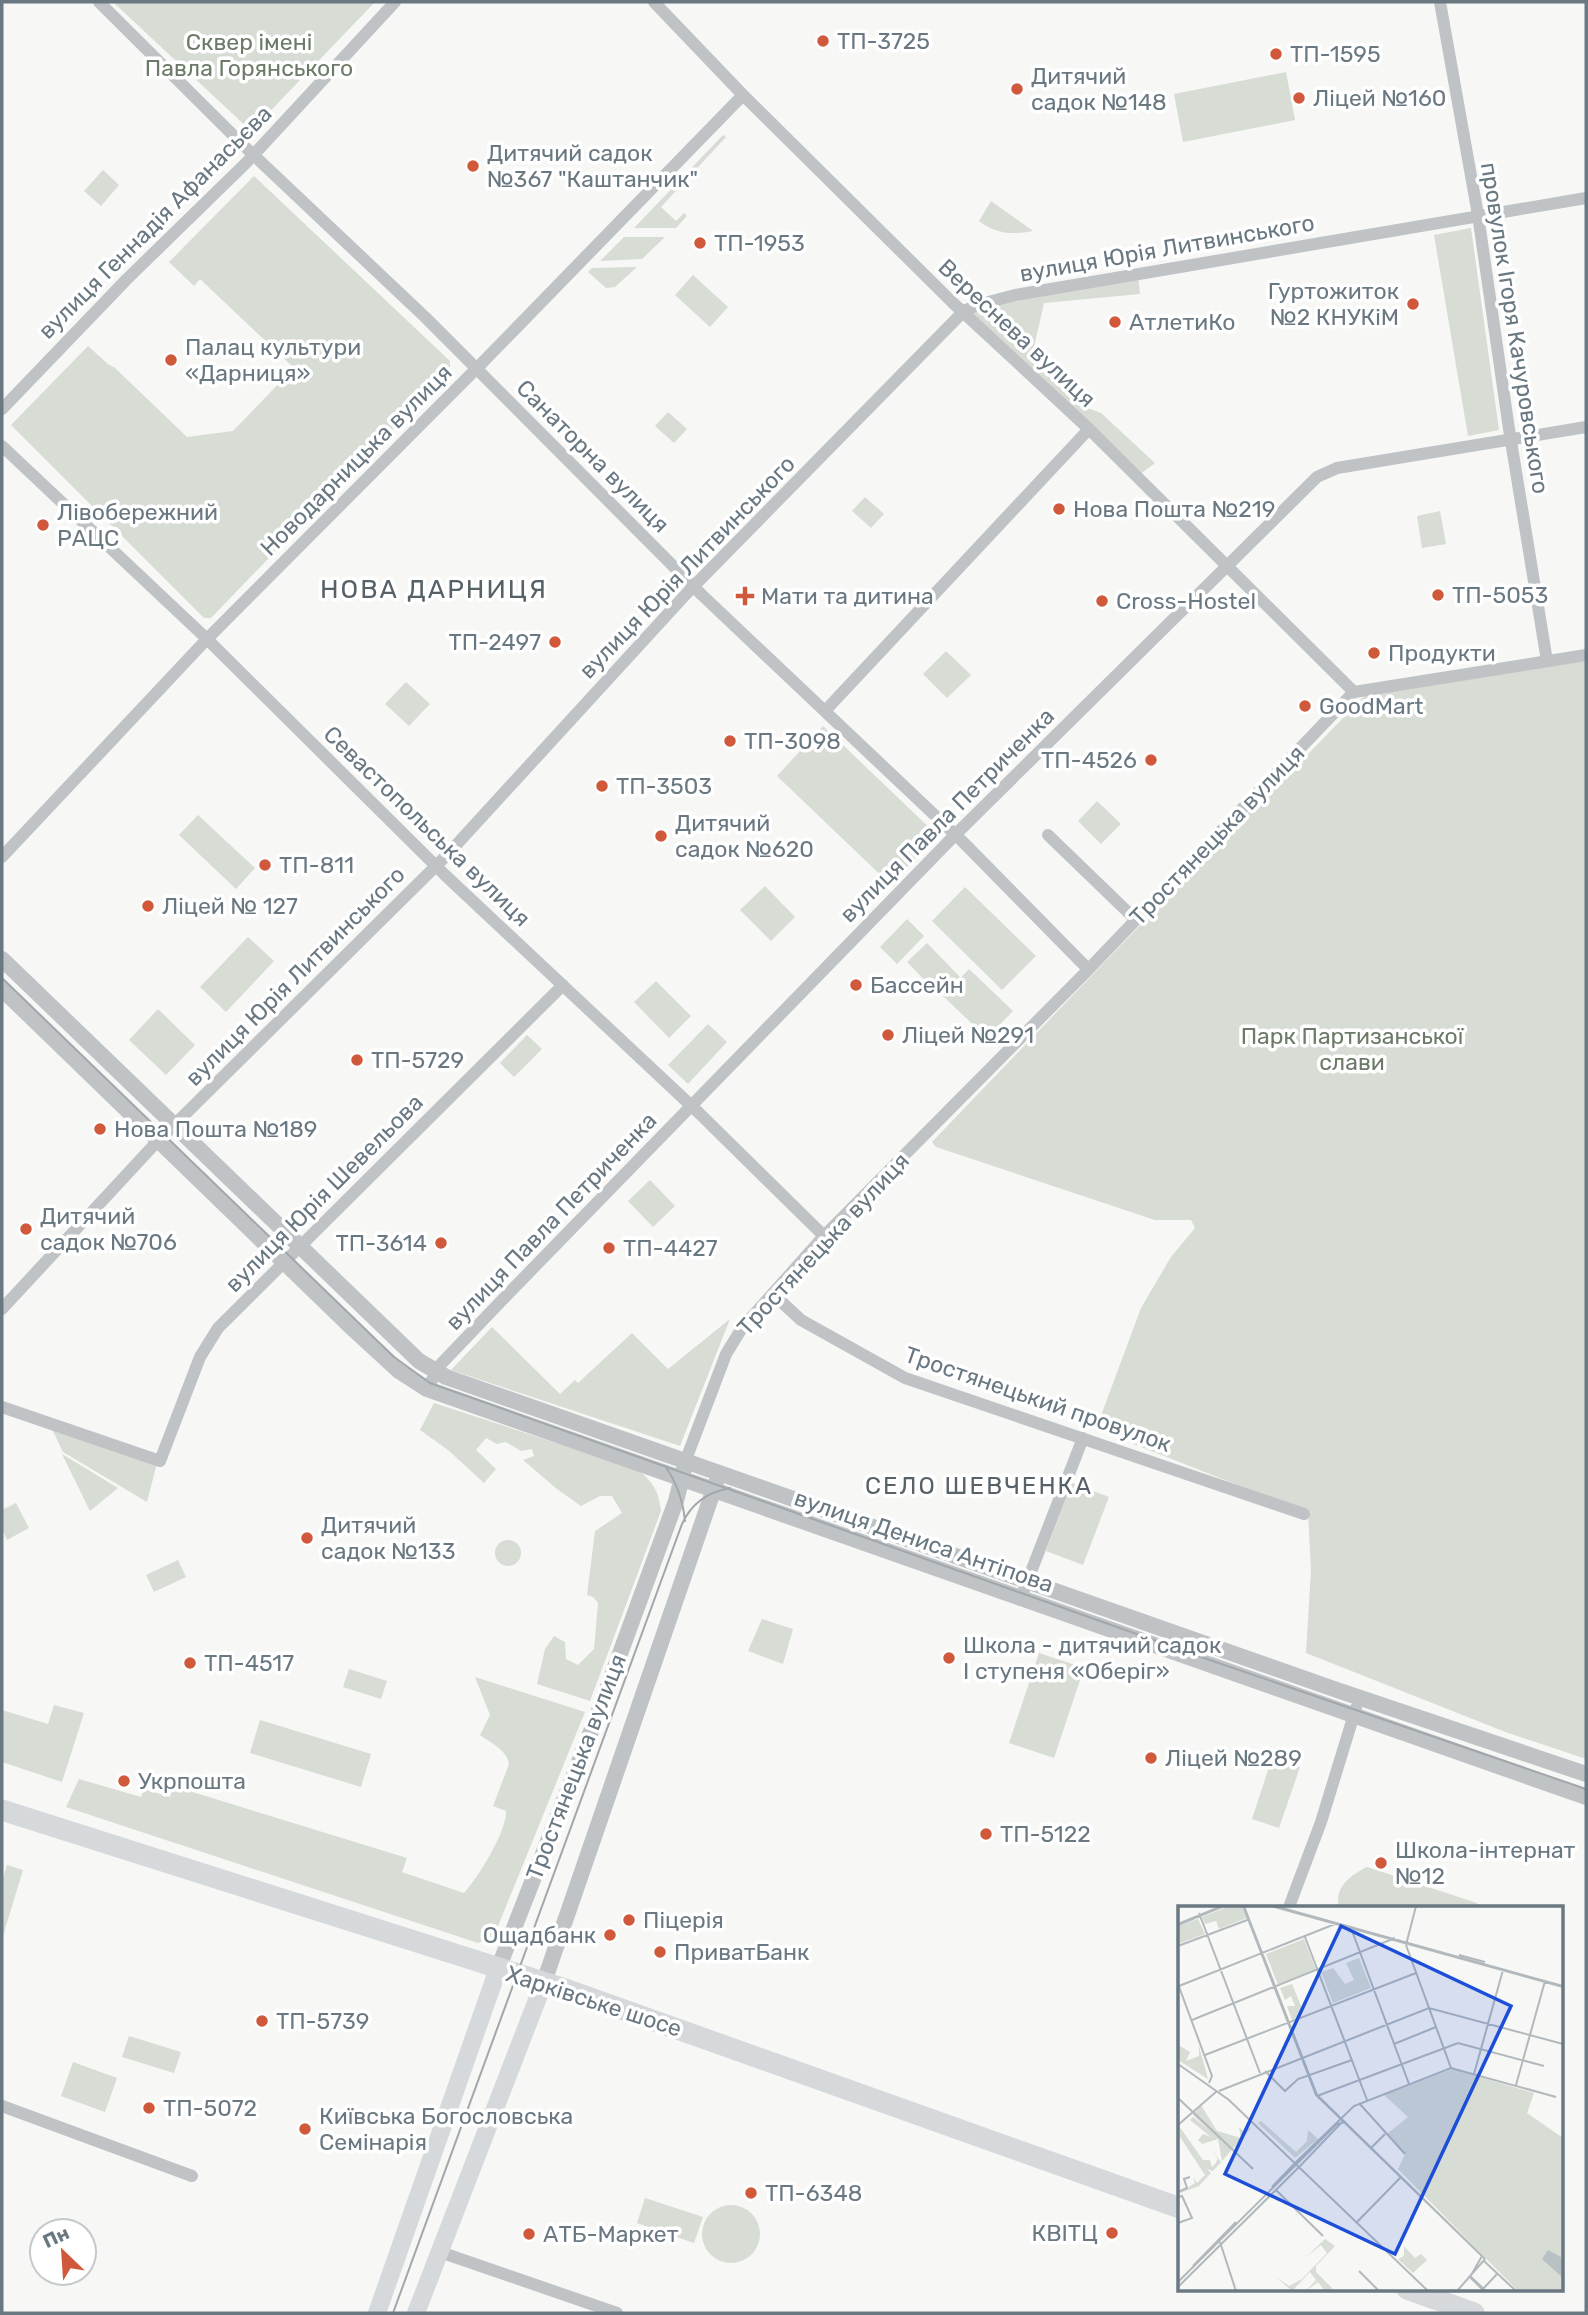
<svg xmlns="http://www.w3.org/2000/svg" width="1588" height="2315" font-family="Rubik,sans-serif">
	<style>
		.green { fill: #d7dcd4 }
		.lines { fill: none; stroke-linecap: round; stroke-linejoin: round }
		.minor { stroke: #bfc3c6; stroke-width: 12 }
		.tertiary { stroke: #bfc3c6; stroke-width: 16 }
		.secondary { stroke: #d5d9dc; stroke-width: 18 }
		.primary { stroke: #d5d9dc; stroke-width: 21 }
		.tram { stroke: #a1a7ab; stroke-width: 2 }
		.poi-dot { fill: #d0593c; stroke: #fff; stroke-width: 2.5 }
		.labels { text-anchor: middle; stroke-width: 7; stroke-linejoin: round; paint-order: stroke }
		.poi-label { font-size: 23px; fill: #6a7882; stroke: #fff; text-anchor: start }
		.park-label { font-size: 23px; fill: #6c7a68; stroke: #fff }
		.street-label { font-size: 23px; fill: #6a7882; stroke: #fff }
		.neighbourhood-label { font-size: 24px; letter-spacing: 2px; fill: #576168; stroke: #fff }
		.quarter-label { font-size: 26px; letter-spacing: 2px; fill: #576168; stroke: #fff }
		.inset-road { fill: none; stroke: #b2b9bd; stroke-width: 2 }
		.view { fill: #1d4ed8; fill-opacity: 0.15; stroke: #1d4ed8; stroke-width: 3.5 }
		.inset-edge { fill: none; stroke: #6a7882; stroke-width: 3.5 }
	</style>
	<rect width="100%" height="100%" fill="#f7f7f5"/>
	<path class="green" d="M113,2h262l-124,129z
		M1286,72l9,48 -112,22 -9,-48z
		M723,135l3,2 -65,70 15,14 8,-8 3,3 -11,12h-42z
		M103,170l16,15 -18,21 -17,-15z
		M254,176l196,185v9l-239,248h-7l-193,-193 77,-79 20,18 7,4 72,69 46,-6 61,-63 -94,-89 -6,7 -25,-24z
		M991,201l42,30c-21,4 -37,3 -54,-10z
		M1471,228l28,202 -31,6 -34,-201z
		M624,237h41l-23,22 -42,2z
		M637,267l-22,20 -9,1 -18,-16 4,-4z
		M1138,274l2,20 -96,9 -13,57 46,44 24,9 54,50 -17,13 -174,-165z
		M693,275l35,32 -18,20 -35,-32z
		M668,412l19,17 -13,14 -19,-17z
		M865,497l19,17 -13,14 -19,-17z
		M1440,511l6,33 -24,4 -5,-32z
		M946,651l25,24 -24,23 -24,-24z
		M1586,661v1098l-78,-26 -202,-80 5,-83 -3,-57 -212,-84 45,-121 30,-51 24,-29 -4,-8h-36l-219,-73 -4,-5 352,-367 3,1 81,-84z
		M406,682l24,22 -21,22 -24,-22z
		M823,726l115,110 -48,48 -113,-108z
		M1097,801l24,23 -20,20 -23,-23z
		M198,815l57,53 -19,21 -57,-54z
		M765,886l30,31 -24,24 -31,-31z
		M965,887l71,69 -34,34 -70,-69z
		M907,919l17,17 -27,28 -17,-17z
		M248,937l26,24 -48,51 -26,-25z
		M927,943l33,34 -20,19 -33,-34z
		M969,969l44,42 -26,27 -44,-42z
		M656,981l35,35 -22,22 -35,-36z
		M158,1009l37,36 -29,30 -37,-35z
		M708,1024l19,18 -39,42 -20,-19z
		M527,1035l15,14 -28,28 -14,-14z
		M650,1180l25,26 -22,21 -25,-26z
		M730,1319l-50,127 -229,-76 41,-43 68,67 15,-14 3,3 54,-50 36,36z
		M434,1403l202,66c16,11 23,22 25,42l-71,190 -53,-17 8,-35 9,-13 11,6 1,17 12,6 16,-16 4,-46 -5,-6 -6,-2 8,-64 27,-18 -10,-17h-12l-19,10 -24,-17 -34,-29 11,-4 -2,-7 -11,2 -15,-9 -9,2 -11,-6 -10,12 20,19 -12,14 -36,-33 -28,-20z
		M51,1427l106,36 -10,39 -84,-50z
		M62,1454l5,3 51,31 -28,23z
		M1072,1483l37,14 -26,68 -37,-14z
		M16,1503l13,25 -22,12 -5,-11v-19z
		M495 1553a13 13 0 1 1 26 0a13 13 0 1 1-26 0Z
		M178,1560l8,17 -32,15 -8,-17z
		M762,1619l31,10 -10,35 -35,-13z
		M1039,1653l45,15 -30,90 -45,-15z
		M349,1669l38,12 -6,18 -38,-12z
		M475,1677l110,35 -91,224 -16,7 -412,-136 13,-28 62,18 3,-8 26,8 3,-11 234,72 -5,14 62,21c14,-15 43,-62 42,-82l-13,-5 16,-42c-2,-14 -18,-21 -29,-29l10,-20z
		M54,1705l30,8 -22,69 -60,-20v-52l46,14z
		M260,1720l111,34 -10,33 -111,-34z
		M1272,1758l28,9 -21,61 -27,-9z
		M7,1865l16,5 -21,69v-58z
		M1367,1867l110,36 1,4h-139c-5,-20 12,-32 28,-40z
		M129,2036l52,16 -7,21 -52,-16z
		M73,2062l44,16 -12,34 -44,-16z
		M645,2198l58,19 -9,26 -57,-20z
		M702 2234a29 29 0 1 1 58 0a29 29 0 1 1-58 0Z"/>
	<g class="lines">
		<path class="minor" d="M99,2l145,144 182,172 276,277 260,246 126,128
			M654,2l89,93 209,207 137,127 265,263
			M1440,2l38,213 31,214 38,232
			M2,409l125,-130 119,-116 149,-161
			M2,446l205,193 238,236 254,238 125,123
			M825,711l264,-282
			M1048,835l87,84
			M2,857l205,-218 275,-276 261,-268
			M773,1294l28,26 104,58 399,136
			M2,1309l151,-163 294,-291 240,-262 277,-282 13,-6 38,-10 571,-97
			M427,1389l14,-25 66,-69 448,-460 362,-358 20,-9 249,-41
			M2,1407l158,54 40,-104 18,-29 345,-343
			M685,1462l41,-108 16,-26 82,-92 259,-261 271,-283 232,-37
			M1020,1600l63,-162
			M1289,1907l32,-85 35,-114
			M2,2106l190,70
			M440,2252l177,61"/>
		<path class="tertiary" d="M2,959l417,402 27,16 888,312 252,85
			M2,989l347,336 50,46 28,18 1159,408
			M498,1969l101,-258 77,-210 8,-32
			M544,1982l172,-499"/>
		<path class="secondary" d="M377,2313l121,-344
			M416,2313l128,-331"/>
		<path class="primary" d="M2,1810l563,179 615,219
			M1407,2289l67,24"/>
		<path class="tram" d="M2,978l392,379 36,26 777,276 379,130
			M665,1466c12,17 18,34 20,55
			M393,2313l289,-789c9,-20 26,-32 48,-36"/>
	</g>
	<g class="poi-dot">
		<circle cx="823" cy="41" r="7"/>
		<circle cx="1276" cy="54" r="7"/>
		<circle cx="1017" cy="89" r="7"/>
		<circle cx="1299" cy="98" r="7"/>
		<circle cx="473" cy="166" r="7"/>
		<circle cx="700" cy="243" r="7"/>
		<circle cx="1413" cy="304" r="7"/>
		<circle cx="1115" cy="322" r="7"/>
		<circle cx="171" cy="360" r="7"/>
		<circle cx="1059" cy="509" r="7"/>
		<circle cx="43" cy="525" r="7"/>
		<circle cx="1438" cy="595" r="7"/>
		<path d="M741.5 585.5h7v7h7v7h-7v7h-7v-7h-7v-7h7z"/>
		<circle cx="1102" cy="601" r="7"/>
		<circle cx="555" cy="642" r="7"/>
		<circle cx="1374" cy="653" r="7"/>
		<circle cx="1305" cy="706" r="7"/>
		<circle cx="730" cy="741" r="7"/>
		<circle cx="1151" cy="760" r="7"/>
		<circle cx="602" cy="786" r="7"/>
		<circle cx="661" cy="836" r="7"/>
		<circle cx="265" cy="865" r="7"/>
		<circle cx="148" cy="906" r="7"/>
		<circle cx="856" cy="985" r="7"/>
		<circle cx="888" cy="1035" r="7"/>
		<circle cx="357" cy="1060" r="7"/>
		<circle cx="100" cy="1129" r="7"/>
		<circle cx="26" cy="1229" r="7"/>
		<circle cx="441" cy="1243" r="7"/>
		<circle cx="609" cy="1248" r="7"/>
		<circle cx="307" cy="1538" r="7"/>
		<circle cx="949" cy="1658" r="7"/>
		<circle cx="190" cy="1663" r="7"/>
		<circle cx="1151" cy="1758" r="7"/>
		<circle cx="124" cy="1781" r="7"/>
		<circle cx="986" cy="1834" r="7"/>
		<circle cx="1381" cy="1863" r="7"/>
		<circle cx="629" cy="1920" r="7"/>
		<circle cx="610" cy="1935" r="7"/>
		<circle cx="660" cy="1952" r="7"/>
		<circle cx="262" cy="2021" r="7"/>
		<circle cx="149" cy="2108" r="7"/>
		<circle cx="305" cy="2129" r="7"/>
		<circle cx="751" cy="2193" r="7"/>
		<circle cx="1112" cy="2233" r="7"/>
		<circle cx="529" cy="2234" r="7"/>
	</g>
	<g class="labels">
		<g class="poi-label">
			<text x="837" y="49">ТП-3725</text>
			<text x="1290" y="62">ТП-1595</text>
			<text x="1031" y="84">Дитячий<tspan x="1031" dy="26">садок №148</tspan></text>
			<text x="1313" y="106">Ліцей №160</text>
			<text x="487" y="161">Дитячий садок<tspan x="487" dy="26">№367 "Каштанчик"</tspan></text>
			<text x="714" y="251">ТП-1953</text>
			<text x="1399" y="299" text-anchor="end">Гуртожиток<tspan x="1399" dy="26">№2 КНУКіМ</tspan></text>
			<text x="1129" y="330">АтлетиКо</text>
			<text x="185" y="355">Палац культури<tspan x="185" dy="26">«Дарниця»</tspan></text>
			<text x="1073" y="517">Нова Пошта №219</text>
			<text x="57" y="520">Лівобережний<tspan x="57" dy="26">РАЦС</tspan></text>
			<text x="1452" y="603">ТП-5053</text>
			<text x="761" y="604">Мати та дитина</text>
			<text x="1116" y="609">Cross-Hostel</text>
			<text x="541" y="650" text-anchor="end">ТП-2497</text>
			<text x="1388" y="661">Продукти</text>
			<text x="1319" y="714">GoodMart</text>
			<text x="744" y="749">ТП-3098</text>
			<text x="1137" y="768" text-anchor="end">ТП-4526</text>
			<text x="616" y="794">ТП-3503</text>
			<text x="675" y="831">Дитячий<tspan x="675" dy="26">садок №620</tspan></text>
			<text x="279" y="873">ТП-811</text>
			<text x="162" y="914">Ліцей № 127</text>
			<text x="870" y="993">Бассейн</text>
			<text x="902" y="1043">Ліцей №291</text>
			<text x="371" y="1068">ТП-5729</text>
			<text x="114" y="1137">Нова Пошта №189</text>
			<text x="40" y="1224">Дитячий<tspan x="40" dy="26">садок №706</tspan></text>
			<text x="427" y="1251" text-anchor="end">ТП-3614</text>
			<text x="623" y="1256">ТП-4427</text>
			<text x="321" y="1533">Дитячий<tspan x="321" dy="26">садок №133</tspan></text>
			<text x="963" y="1653">Школа - дитячий садок<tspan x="963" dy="26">І ступеня «Оберіг»</tspan></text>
			<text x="204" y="1671">ТП-4517</text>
			<text x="1165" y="1766">Ліцей №289</text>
			<text x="138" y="1789">Укрпошта</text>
			<text x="1000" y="1842">ТП-5122</text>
			<text x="1395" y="1858">Школа-інтернат<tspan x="1395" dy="26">№12</tspan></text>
			<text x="643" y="1928">Піцерія</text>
			<text x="596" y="1943" text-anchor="end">Ощадбанк</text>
			<text x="674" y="1960">ПриватБанк</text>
			<text x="276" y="2029">ТП-5739</text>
			<text x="163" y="2116">ТП-5072</text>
			<text x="319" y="2124">Київська Богословська<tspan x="319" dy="26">Семінарія</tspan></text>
			<text x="765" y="2201">ТП-6348</text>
			<text x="1098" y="2241" text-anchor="end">КВІТЦ</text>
			<text x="543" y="2242">АТБ-Маркет</text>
		</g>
		<g class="park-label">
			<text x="249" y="50">Сквер імені<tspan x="249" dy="26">Павла Горянського</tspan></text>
			<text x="1352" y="1044">Парк Партизанської<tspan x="1352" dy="26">слави</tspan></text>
		</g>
		<g class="street-label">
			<text transform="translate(155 222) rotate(-45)" y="8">вулиця Геннадія Афанасьєва</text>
			<text transform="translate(1167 248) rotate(-10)" y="8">вулиця Юрія Литвинського</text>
			<text transform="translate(1515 328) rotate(81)" y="8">провулок Ігоря Качуровського</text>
			<text transform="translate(1017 333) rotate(43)" y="8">Вереснева вулиця</text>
			<text transform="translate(593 456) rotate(45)" y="8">Санаторна вулиця</text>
			<text transform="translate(356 460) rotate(-45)" y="8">Новодарницька вулиця</text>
			<text transform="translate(687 567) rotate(-46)" y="8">вулиця Юрія Литвинського</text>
			<text transform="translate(947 815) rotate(-45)" y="8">вулиця Павла Петриченка</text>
			<text transform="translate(427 826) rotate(44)" y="8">Севастопольська вулиця</text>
			<text transform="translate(1217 835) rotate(-46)" y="8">Тростянецька вулиця</text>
			<text transform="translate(295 976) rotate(-45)" y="8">вулиця Юрія Литвинського</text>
			<text transform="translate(324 1193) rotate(-45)" y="8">вулиця Юрія Шевельова</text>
			<text transform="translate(551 1221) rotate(-46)" y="8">вулиця Павла Петриченка</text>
			<text transform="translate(823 1244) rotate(-47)" y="8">Тростянецька вулиця</text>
			<text transform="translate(1038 1399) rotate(19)" y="8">Тростянецький провулок</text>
			<text transform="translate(924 1541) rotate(19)" y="8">вулиця Дениса Антіпова</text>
			<text transform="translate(576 1767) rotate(-69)" y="8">Тростянецька вулиця</text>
			<text transform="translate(594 2001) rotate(18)" y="8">Харківське шосе</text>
		</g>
		<g class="neighbourhood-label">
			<text x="979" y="1494">СЕЛО ШЕВЧЕНКА</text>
		</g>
		<g class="quarter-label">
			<text x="434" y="598">НОВА ДАРНИЦЯ</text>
		</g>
	</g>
	<g transform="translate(1178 1906)">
		<rect width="385" height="385" fill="#f7f7f5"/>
		<path d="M51,0h13l5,12 -28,11 -3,-8 -11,3 -3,-7zM20,13l7,15 -27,10v-18zM126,33l12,31 -38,15 -12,-31zM181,52l12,30 -38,15 -12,-31 12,-4 12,16 9,-4 -8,-17zM114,78l9,22v10l-9,4 -5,-14h8l-4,-10 -6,4 -5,-12zM0,139l12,7 -4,9 13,-5v-10l9,33 -30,-19zM275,163l81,24 -7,20 36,25v153h-45l-120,-122 7,-15 -18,-20 21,-17 -24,-22zM23,199l16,26 24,7 -2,-10 5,3 8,-4 -30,34 -4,-22 -16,5 -4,-4 5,-6 8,3 -21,-17 3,-3 16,13 -16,-15zM83,215l35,31 11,-11 1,-11 10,9 -23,19 -37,-35zM1,220l24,34h7l2,7 3,-3 3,-5 -6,-9 9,12 -8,9 -6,-2 4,4 -12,13 -21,8 17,-11 -2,-6 4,6 8,-8 -25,-38zM147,333l10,7 -19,20v6l17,17 -8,2 -7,-9 -12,9 10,-11 -6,-8 -18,19 -16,-14 13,9 13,-7 25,-26 -6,-8 -15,12zM226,340l11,12 6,-4 6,6 -14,13 -15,-14 6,-3z" fill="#d7dcd4"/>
		<path d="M370,344l15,8v20l-21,-19z" fill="#b8c2c5"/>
		<path class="inset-road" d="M65,0l73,189 169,164M66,0l73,189 165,161 -12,21 14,14M93,0l292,81M97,0l288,80M238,0l-10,39 45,123M21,7l61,160M0,18l44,-18M0,19l46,-19M173,22l58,156M127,31l62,163M0,40l72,-27M281,49l26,7M0,78l34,92 -3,7M1,80l156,-62M14,114l203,-82M216,138l42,-17M27,149l211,-82M0,158l51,36 199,191M87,165l20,20 13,-12 54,-19M296,168l29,-104M338,179l29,-104M41,185l210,-83 134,36M139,190l141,-53 86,23M0,192l75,71M181,197l46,51M0,219l39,-34M192,243l15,-15M118,256l58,-56 97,-38 105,29M122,260l44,-46M94,281l24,-25M98,284l47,46M0,286l9,-4 -3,-9 6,-2M0,291l4,-1 10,22 -14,5M179,316l44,-45M42,336l16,49M306,355l32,30M15,360l43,-44M181,365l20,20M292,370l16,15M0,376l159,-158 9,-2M0,381l122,-121M279,385l28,-32M303,385l17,-18"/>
		<path class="view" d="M163,20l170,80 -116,248 -170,-80z"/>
		<rect width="385" height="385" class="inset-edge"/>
	</g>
	<rect width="1588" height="2315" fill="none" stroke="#6a7882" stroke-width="7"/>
	<g transform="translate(63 2252) rotate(335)"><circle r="33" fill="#ffffff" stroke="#c3c9cd" stroke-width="2"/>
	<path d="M0-5L12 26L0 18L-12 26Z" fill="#d0593c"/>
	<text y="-10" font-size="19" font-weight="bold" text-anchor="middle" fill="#6a7882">Пн</text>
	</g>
</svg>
